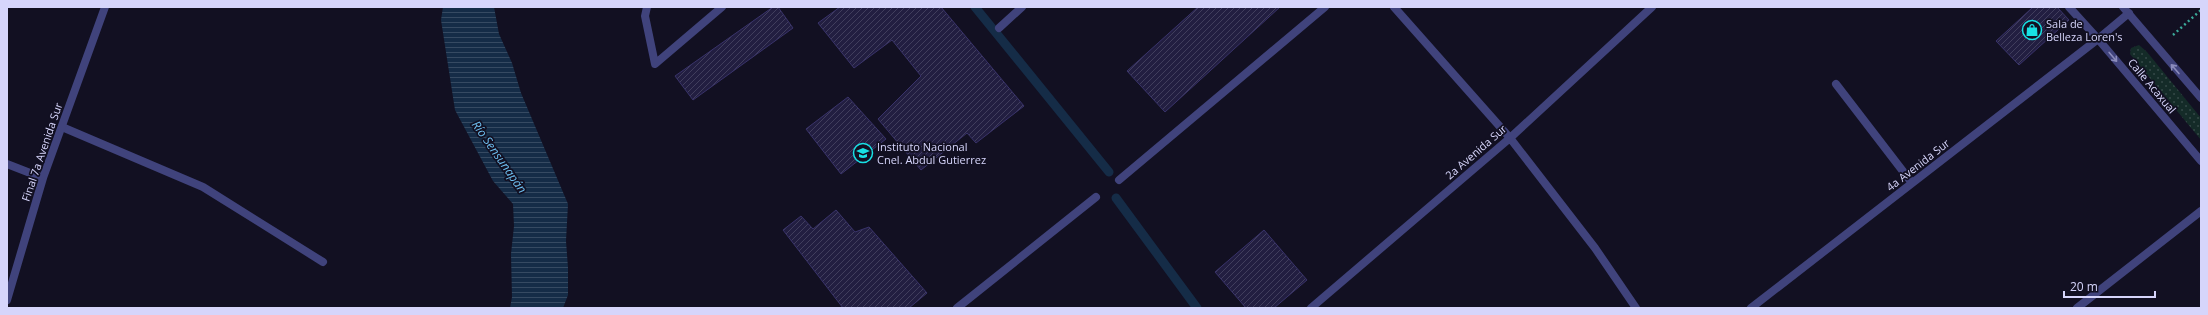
<svg xmlns="http://www.w3.org/2000/svg" width="2208" height="315" font-family="'Open Sans',sans-serif">
	<style>
		.grass { fill: url(#grass-dots) }
		.water { fill: url(#water-rules) }
		.lines { fill: none; stroke-linecap: round; stroke-linejoin: round }
		.stream { stroke: #152c47; stroke-width: 9 }
		.building { fill: url(#building-hatch); stroke: #39336a }
		.path { stroke: #3ba999; stroke-width: 2.5; stroke-dasharray: 2 3; stroke-linecap: butt }
		.service { stroke: #40437c; stroke-width: 8 }
		.minor { stroke: #40437c; stroke-width: 8 }
		.oneway { stroke: #8b8cbc }
		.labels { text-anchor: middle; stroke-width: 3.5; stroke-linejoin: round; paint-order: stroke }
		.poi-label { font-size: 11px; fill: #d6d5fb; stroke: #121022; text-anchor: start }
		.street-label { font-size: 11px; fill: #d6d5fb; stroke: #121022 }
		.water-label { font-size: 12px; font-style: italic; fill: #6ebff0; stroke: #121022 }
	</style>
	<defs>
		<pattern id="grass-dots" width="8" height="8" patternUnits="userSpaceOnUse"><rect width="8" height="8" fill="#142b28"/><path d="M2 2h.1M6 6h.1" fill="none" stroke="#354948" stroke-width="1.8" stroke-linecap="round"/></pattern>
		<pattern id="water-rules" width="6" height="5" patternUnits="userSpaceOnUse"><rect width="6" height="5" fill="#152c47"/><path d="M0 2.5h6" fill="none" stroke="#364a62"/></pattern>
		<pattern id="building-hatch" width="6" height="6" patternUnits="userSpaceOnUse"><rect width="6" height="6" fill="#221e41"/><path d="M-1 1l2-2M0 6l6-6M5 7l2-2" fill="none" stroke="#413e5d"/></pattern>
	</defs>
	<rect width="100%" height="100%" fill="#121022"/>
	<path class="grass" d="M2139,45l8,7 54,66v22l-71,-86 1,-6z"/>
	<path class="water" d="M443,7h51l5,27 13,29 9,30 47,111 -2,37 2,27v27l-5,13h-53l2,-11 -1,-43 3,-28 -1,-22 -20,-23 -38,-71 -14,-90z"/>
	<g class="lines">
		<path class="stream" d="M975,7l134,165
			M1116,198l81,110"/>
	</g>
	<path class="building" d="M773,7h5l15,21 -100,72 -18,-24z
		M840,7h101l83,99 -48,37 -9,-10 -46,37 -43,-51 43,-43 -29,-36 -38,28 -36,-45z
		M1198,7h82l-115,105 -38,-41z
		M2033,7h24l12,13 -50,45 -23,-24z
		M848,97l38,42 -45,35 -35,-45z
		M836,210l19,22 14,-5 58,66 -18,15h-66l-60,-78 18,-14 12,13z
		M1264,230l43,50 -33,28h-28l-31,-36z"/>
	<g class="lines">
		<path class="path" d="M2173,35l28,-25"/>
		<path class="service" d="M647,7l-2,9 10,48 67,-57
			M62,127l141,60 120,75"/>
		<path class="minor" d="M1394,7l116,131 85,110 41,60
			M2069,7l29,32 103,122
			M2123,7l78,91
			M999,28l23,-21
			M1836,84l76,99
			M7,164l36,14
			M1119,180l206,-173
			M7,300l36,-122 62,-171
			M957,308l139,-111
			M1311,308l199,-170 142,-131
			M1751,308l347,-269 31,-26
			M2077,308l124,-97"/>
	</g>
	<defs><path id="oneway-shaft" d="M-6 0H5M1.5-3L5.5 0L1.5 3" fill="none" stroke-width="1.6" stroke-linecap="round" stroke-linejoin="round"/></defs>
	<g class="oneway">
		<use href="#oneway-shaft" transform="translate(2113 57) rotate(50)"/>
		<use href="#oneway-shaft" transform="translate(2175 69) rotate(-131)"/>
	</g>
	<defs>
		<symbol id="shop-ring" viewBox="-11 -11 22 22"><circle r="9.5" fill="#121022" stroke="#18e1e4" stroke-width="1.5"/><path d="M-5-2.5h2.3a2.7 3.5 0 0 1 5.4 0H5L5.5 6h-11ZM-1.5-2.5h3a1.5 2.3 0 0 0-3 0Z" fill="#18e1e4"/></symbol>
		<symbol id="school-ring" viewBox="-11 -11 22 22"><circle r="9.5" fill="#121022" stroke="#18e1e4" stroke-width="1.5"/><path d="M0-5L7-2L0 1L-7-2ZM-4 1L0 2.5L4 1V4Q0 6-4 4Z" fill="#18e1e4"/></symbol>
	</defs>
	<g fill-rule="evenodd">
		<use href="#shop-ring" x="2021" y="19" width="22" height="22"/>
		<use href="#school-ring" x="852" y="142" width="22" height="22"/>
	</g>
	<g class="labels">
		<g class="poi-label">
			<text x="2046" y="28">Sala de<tspan x="2046" dy="13">Belleza Loren's</tspan></text>
			<text x="877" y="151">Instituto Nacional<tspan x="877" dy="13">Cnel. Abdul Gutierrez</tspan></text>
		</g>
		<g class="street-label">
			<text transform="translate(2152 86) rotate(50)" y="4">Calle Acaxual</text>
			<text transform="translate(42 152) rotate(-71)" y="4">Final 7a Avenida Sur</text>
			<text transform="translate(1476 152) rotate(-41)" y="4">2a Avenida Sur</text>
			<text transform="translate(1918 165) rotate(-38)" y="4">4a Avenida Sur</text>
		</g>
		<g class="water-label">
			<text transform="translate(499 157) rotate(55)" y="4">Río Sensunapán</text>
		</g>
	</g>
	<rect width="2208" height="315" fill="none" stroke="#d6d5fb" stroke-width="16"/>
	<path d="M2064 291v6h91v-6" fill="none" stroke="#d6d5fb" stroke-width="2"/>
	<text x="2070" y="291" font-size="12" fill="#d6d5fb" stroke="#121022" stroke-width="3" paint-order="stroke">20 m</text>
</svg>
